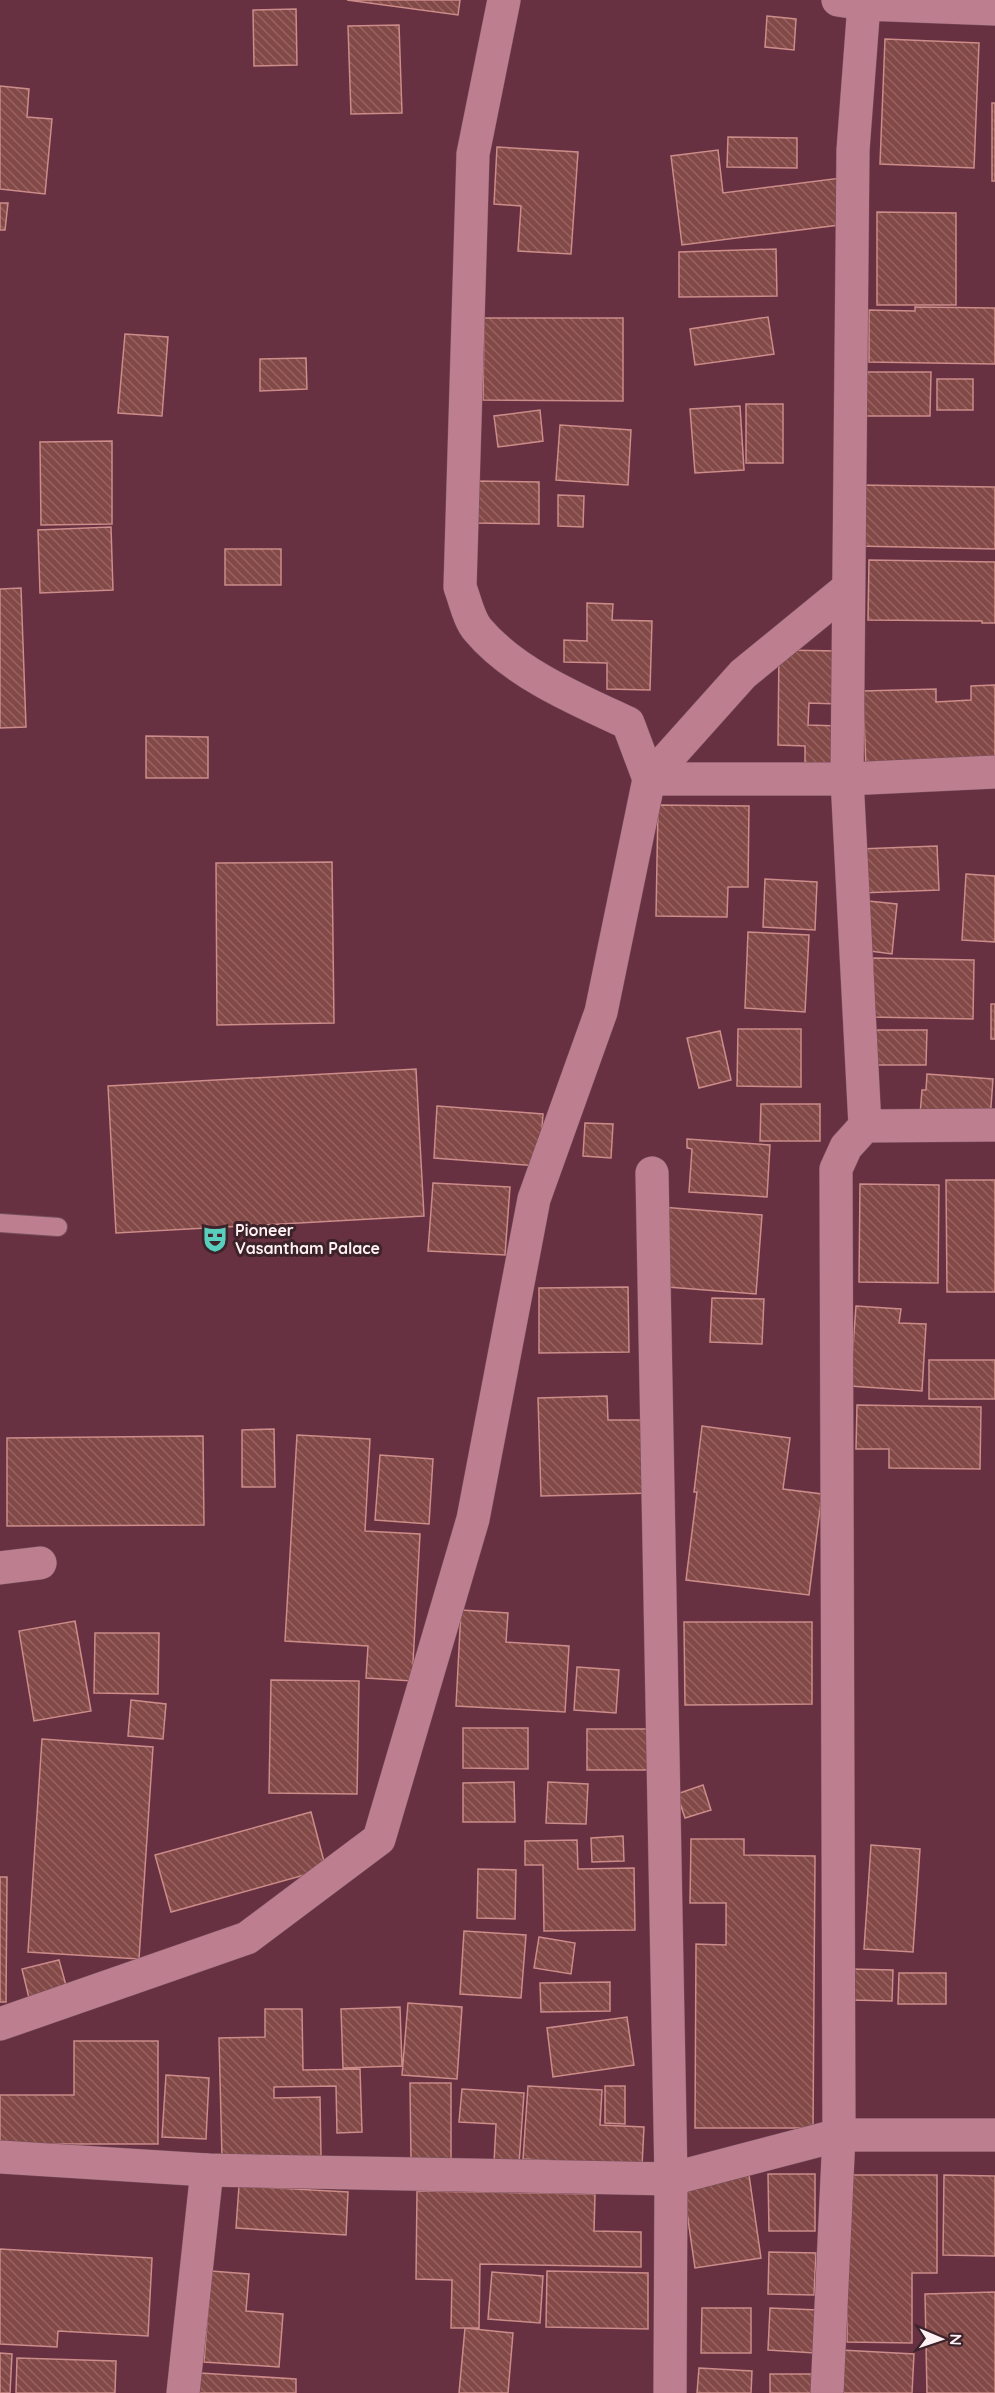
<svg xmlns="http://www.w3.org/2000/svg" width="995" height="2393" font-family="Quicksand,sans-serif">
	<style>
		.building { fill: url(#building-back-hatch); stroke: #cc8c89; stroke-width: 1.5 }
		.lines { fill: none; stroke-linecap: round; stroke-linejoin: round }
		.service-casing { stroke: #78505d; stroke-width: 20 }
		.minor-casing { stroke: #78505d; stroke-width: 34 }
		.tertiary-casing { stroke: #78505d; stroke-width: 34 }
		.service { stroke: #bd7f90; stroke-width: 18 }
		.minor { stroke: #bd7f90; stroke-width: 33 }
		.tertiary { stroke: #bd7f90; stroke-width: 33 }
		.labels { text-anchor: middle; stroke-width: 6; stroke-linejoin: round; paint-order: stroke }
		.poi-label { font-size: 16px; font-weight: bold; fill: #fff1f4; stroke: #3c232a; text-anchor: start }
	</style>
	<defs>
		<pattern id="building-back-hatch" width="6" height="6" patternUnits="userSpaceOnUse" patternTransform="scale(1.5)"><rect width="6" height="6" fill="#824947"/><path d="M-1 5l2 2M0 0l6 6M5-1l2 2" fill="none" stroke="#956462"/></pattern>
	</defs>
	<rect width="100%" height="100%" fill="#673142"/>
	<path class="building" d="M347,0h113l-2,15z
		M296,9l1,56 -43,1 -1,-56z
		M767,16l29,3 -2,31 -29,-3z
		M399,25l3,88 -51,1 -3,-88z
		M885,39l94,4 -5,125 -94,-4z
		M0,86l29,3 -2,28 25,2 -7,75 -45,-5z
		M992,103h3v78h-3z
		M728,137l69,1v30l-70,-1z
		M497,147l81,5 -7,102 -53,-3 3,-45 -27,-2z
		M718,150l5,43 118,-15 6,46 -165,21 -11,-89z
		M0,203h8l-3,27h-5z
		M877,212l79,1v92h-79z
		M776,249l1,47 -98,1v-45z
		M915,307l80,1v56l-126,-2v-52l46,1z
		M768,317l6,37 -79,11 -5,-36z
		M484,318h139v83l-140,-1z
		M125,334l43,3 -6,79 -44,-3z
		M306,358l1,31 -47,2v-32z
		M862,372h69l-1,44h-67z
		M937,379h36v31h-36z
		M746,404h37v59h-37z
		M740,406l4,64 -49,3 -5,-64z
		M540,410l3,31 -45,6 -4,-31z
		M560,425l71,5 -3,55 -72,-5z
		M112,441v83l-71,1 -1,-83z
		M474,481l65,1v42l-66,-1z
		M858,485l137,2v62l-138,-3z
		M558,495l26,1 -1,31 -25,-1z
		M111,527l2,63 -73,3 -2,-63z
		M225,549h56v36h-56z
		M869,560l126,2v61h-13v-2l-114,-1z
		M21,588l5,139 -26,1v-139z
		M587,603l26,1 -1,16 40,1 -2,69 -43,-1v-26l-43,-1v-22l23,1z
		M779,650l60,1 -1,53 -29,-1 -1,22 31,1v45h-34v-25l-27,-1z
		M995,685v78l-129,6 -3,-78 73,-2v13l35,-2v-14z
		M146,736l62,1v41h-62z
		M658,805l91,1 -1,81h-20l-1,30 -71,-1z
		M937,846l2,44 -79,3 -1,-44z
		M332,862l2,161 -117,2 -1,-162z
		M966,874l29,2v66l-33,-2z
		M765,879l52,3 -2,48 -52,-3z
		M868,901l29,3 -5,50 -29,-4z
		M748,932l61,3 -4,77 -60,-4z
		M873,958l101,2 -1,59 -102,-2z
		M991,1004h4v35h-4z
		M738,1029h63v58l-64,-1z
		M873,1030h54l-1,35h-53z
		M720,1031l11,49 -32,8 -12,-50z
		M416,1069l8,147 -308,17 -8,-147z
		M927,1074l66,5 -3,41 -70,-5 2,-25h4z
		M761,1104h59v37h-60z
		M437,1106l106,8 -4,52 -105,-8z
		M585,1123l28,1 -2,34 -28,-2z
		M687,1139l83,6 -3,52 -78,-5 3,-43 -5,-1z
		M946,1180h49v112h-48z
		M433,1183l77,4 -5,68 -77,-4z
		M860,1184l79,1 -1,98 -79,-1z
		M661,1207l101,8 -6,79 -101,-8z
		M628,1287l1,65 -90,1v-65z
		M712,1298l52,1 -2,45 -52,-2z
		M856,1306l45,3 -2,14 27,1 -4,67 -72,-5z
		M929,1360h66v39h-66z
		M607,1396l1,24h43l1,73 -111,3 -3,-98z
		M857,1405l124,2 -1,62 -91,-1v-19h-33z
		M702,1426l88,12 -7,51 39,5 -13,101 -123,-15 11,-88h-3z
		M274,1429l1,58h-33v-57z
		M297,1435l73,4 -5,92 55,3 -8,147 -46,-3 2,-32 -83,-5z
		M203,1436l1,89 -197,1v-88z
		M380,1455l53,4 -4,65 -54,-4z
		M461,1610l47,3 -2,29 63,4 -4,66 -109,-6z
		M75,1621l16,90 -57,10 -15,-90z
		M684,1622h128v82l-127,1z
		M95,1633h64l-1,61 -64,-1z
		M577,1667l42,3 -3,43 -42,-3z
		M271,1680l88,1 -2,113 -88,-1z
		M131,1700l35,4 -3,35 -35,-3z
		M463,1728h65v41l-65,-1z
		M587,1729h67v41h-67z
		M42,1739l111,8 -14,212 -111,-7z
		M514,1782l1,40h-52v-39z
		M548,1782l40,2 -2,40 -40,-1z
		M703,1785l8,25 -26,8 -8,-24z
		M311,1812l15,57 -155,43 -16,-57z
		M623,1836l1,25 -32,1 -1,-24z
		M691,1839h53v16l71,1 -2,272h-118l1,-184 30,1v-42h-36z
		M577,1840l1,29 56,-1 1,62 -91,1 -1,-66h-18v-24z
		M871,1845l49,4 -7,103 -49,-3z
		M478,1869l38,1 -1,49 -38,-1z
		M0,1877h7l-1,125h-6z
		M464,1931l62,4 -5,63 -61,-4z
		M539,1937l36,6 -4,31 -37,-6z
		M59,1960l8,29 -38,9 -7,-29z
		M851,1969l42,1 -1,31 -42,-1z
		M899,1973h47v31h-48z
		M610,1982v29l-69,1 -1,-29z
		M408,2003l54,4 -5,72 -55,-4z
		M400,2007l2,59 -59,2 -2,-59z
		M265,2009h37l1,61 57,-1 2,63 -25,1 -1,-47 -62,1v11l46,-1 1,59 -99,2 -3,-120 46,-1z
		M627,2017l7,48 -81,12 -6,-49z
		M74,2041h84v103h-158v-49h74z
		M166,2075l43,3 -3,61 -44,-2z
		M410,2083h41v78h-40z
		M528,2086l74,4 -2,35 44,2 -2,39 -119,-7z
		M605,2086h20v38l-20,-1z
		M462,2089l62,4 -5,71 -25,-1 2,-39 -37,-2z
		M768,2174h47v57h-46z
		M749,2175l12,83 -66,10 -12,-83z
		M842,2175h95v98h-25v70l-65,-1v-51z
		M944,2175l51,1v80l-52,-1z
		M239,2186l109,6 -2,43 -110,-7z
		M417,2191l178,3 -1,37 47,1v35l-161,-3 -1,64h-28l1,-48 -36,-1z
		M0,2249l152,9 -4,78 -90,-5 -1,16 -57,-3z
		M769,2252l47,1 -2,42 -46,-1z
		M211,2271l38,3 -3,37 37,3 -4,53 -75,-5z
		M547,2271l101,2v56l-102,-2z
		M492,2272l51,4 -3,47 -52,-4z
		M995,2292v101h-68l-2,-99z
		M702,2308h49v45h-50z
		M770,2308l48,2 -3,43 -47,-3z
		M465,2328l48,5 -5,60h-49z
		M841,2350l73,4 -2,39h-74z
		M0,2353l12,1 -2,39h-10z
		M17,2358l99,3 -1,32h-99z
		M699,2368l53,3 -1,22h-54z
		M200,2373l96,6v14h-97z
		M770,2374h51l1,19h-52z"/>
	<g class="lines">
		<defs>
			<path id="service" d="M0,1223l58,4"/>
			<path id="minor" d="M838,0l26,4 131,5
				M865,1126l130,-1
				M652,1173l19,1006 -1,214
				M0,1568l40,-5
				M183,2393l24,-223
				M827,2393l12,-258 -3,-966 10,-22 19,-21 -18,-347 6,-629 11,-146"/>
			<path id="tertiary" d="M504,0l-31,154 -13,433c5,13 9,33 18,43 36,43 100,70 150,93l21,56
				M649,779h198l148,-7
				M0,2024l247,-86 132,-99 94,-320 61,-320 67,-187 48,-233 94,-105 104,-85
				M0,2157l207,13 464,9 168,-44h156"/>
		</defs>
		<use href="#service" class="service-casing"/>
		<use href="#minor" class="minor-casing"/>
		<use href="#tertiary" class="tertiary-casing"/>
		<use href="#service" class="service"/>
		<use href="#minor" class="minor"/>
		<use href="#tertiary" class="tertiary"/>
	</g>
	<defs>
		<symbol id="theatre-bare" viewBox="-9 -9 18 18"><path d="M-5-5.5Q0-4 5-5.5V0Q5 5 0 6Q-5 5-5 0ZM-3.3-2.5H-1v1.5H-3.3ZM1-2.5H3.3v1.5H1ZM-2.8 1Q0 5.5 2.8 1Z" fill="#5acebd" stroke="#3c232a" stroke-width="2.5" paint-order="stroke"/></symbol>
	</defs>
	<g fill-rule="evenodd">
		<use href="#theatre-bare" x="196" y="1220" width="38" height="38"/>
	</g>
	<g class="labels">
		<g class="poi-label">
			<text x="235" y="1236">Pioneer<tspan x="235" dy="18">Vasantham Palace</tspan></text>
		</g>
	</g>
	<g transform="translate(941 2339) rotate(92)" stroke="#3c232a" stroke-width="4.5" paint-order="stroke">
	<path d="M0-4.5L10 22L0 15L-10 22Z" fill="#fff1f4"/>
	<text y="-9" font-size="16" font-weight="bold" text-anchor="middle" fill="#fff1f4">N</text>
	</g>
</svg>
